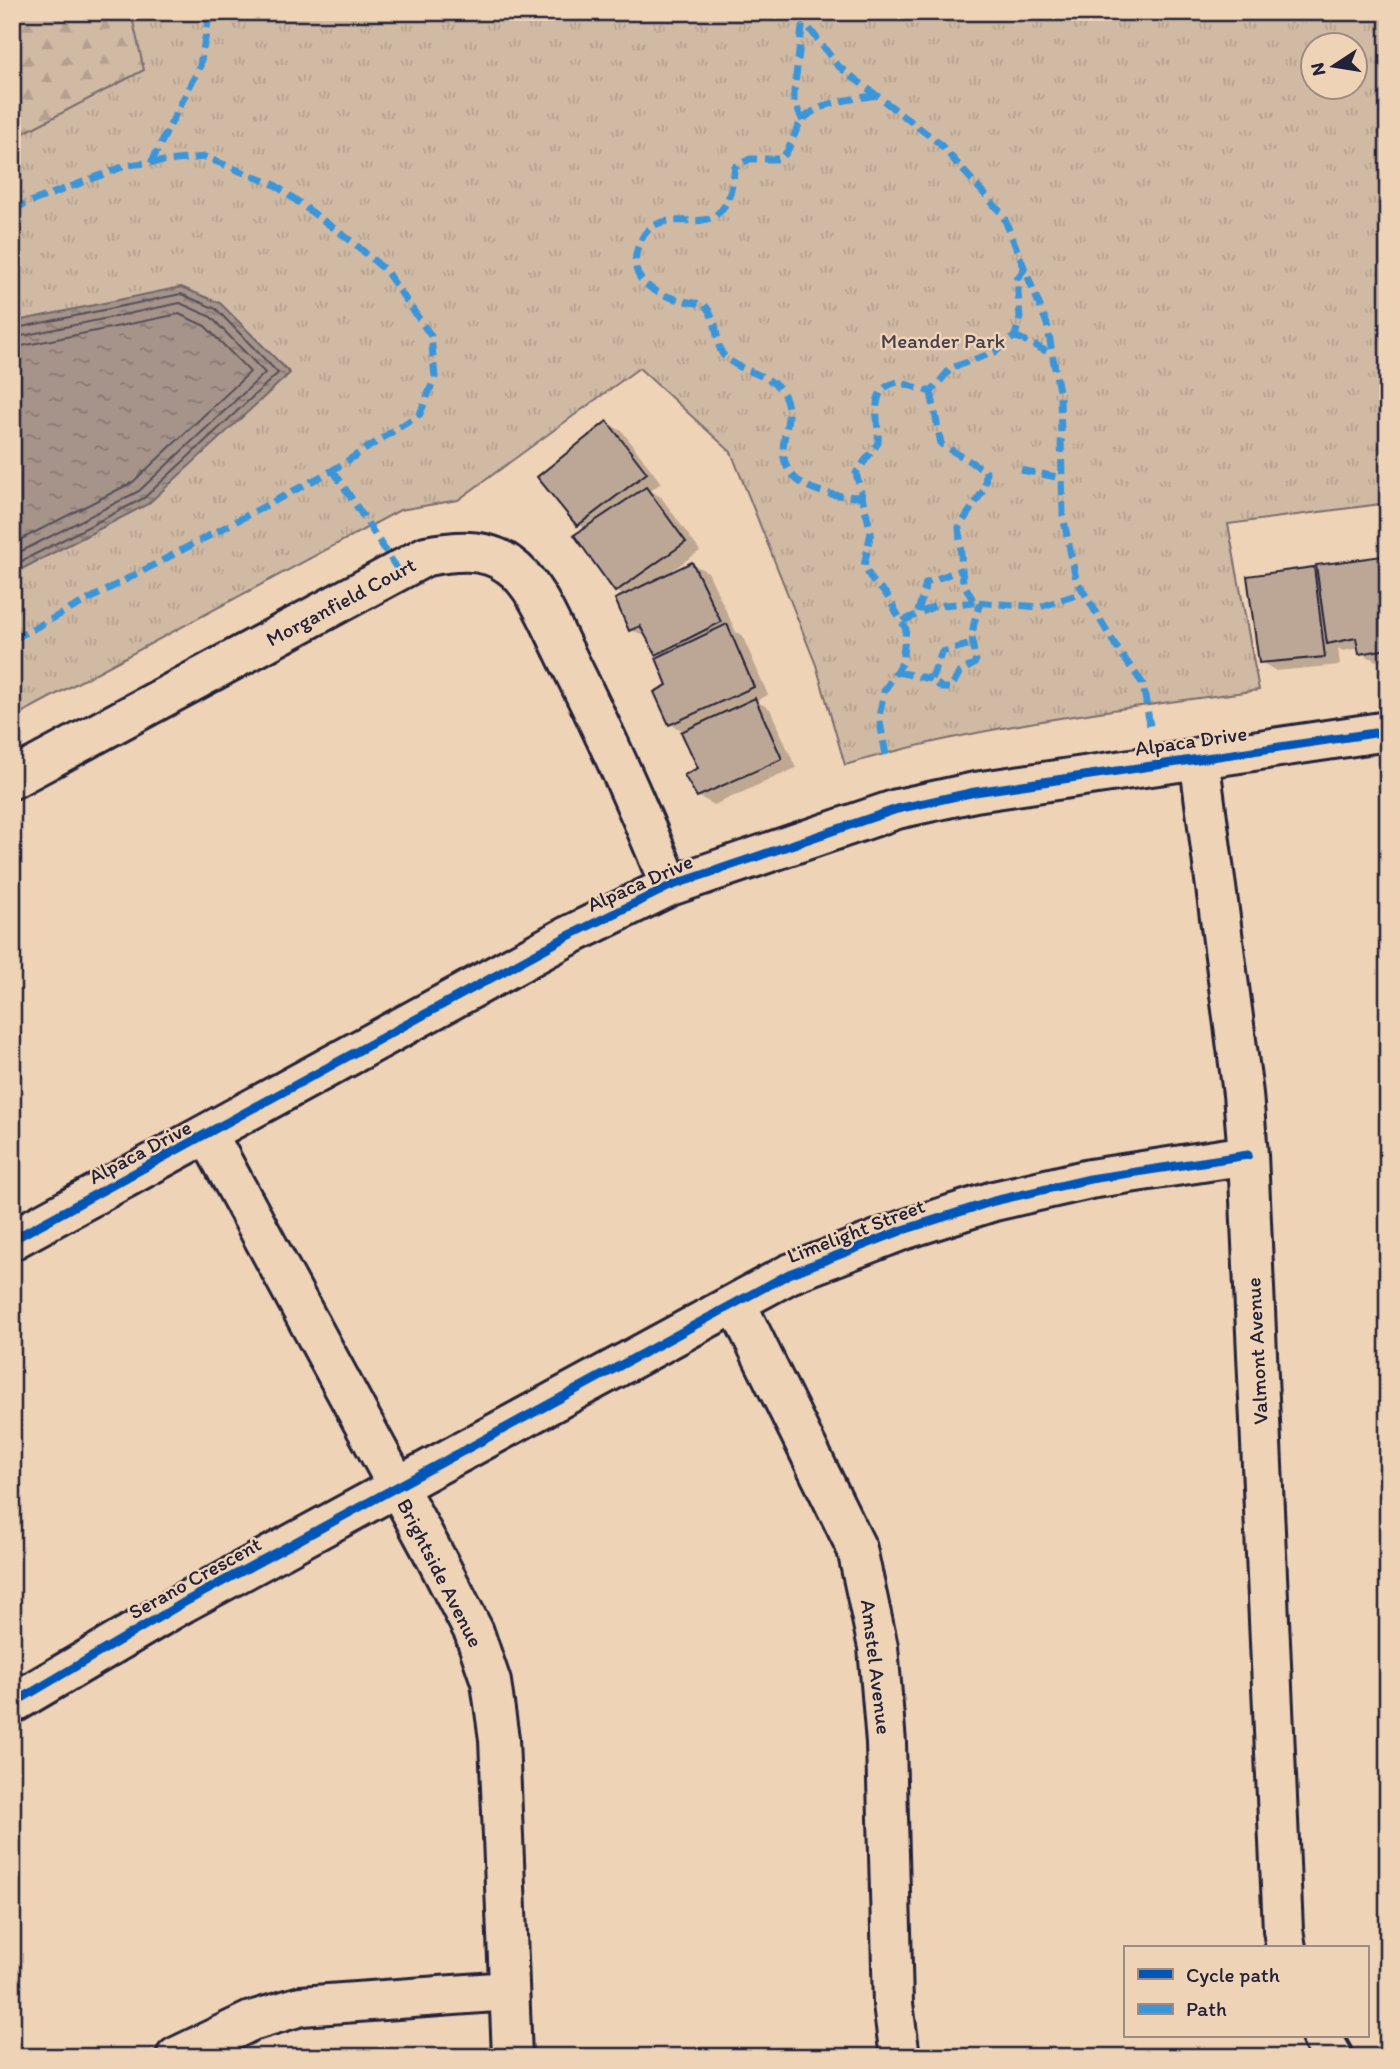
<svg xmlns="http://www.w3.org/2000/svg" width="1400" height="2069" font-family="Itim,sans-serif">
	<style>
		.forest { fill: url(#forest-firs); stroke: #7a6e70; stroke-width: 2 }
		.park { fill: url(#park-tufts); stroke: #7a6e70; stroke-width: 2; fill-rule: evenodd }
		.water { fill: url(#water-ripples); stroke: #71666a; stroke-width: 2 }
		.shadow { fill: #0003 }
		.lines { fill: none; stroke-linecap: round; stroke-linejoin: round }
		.shore { stroke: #57505b; stroke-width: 2 }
		.building { fill: #bca797; stroke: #22223b; stroke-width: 2 }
		.minor-casing { stroke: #22223b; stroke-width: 44 }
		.minor { stroke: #efd3b6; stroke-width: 38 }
		.quiet { stroke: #3b95d9; stroke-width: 7; stroke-dasharray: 14 7; stroke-linecap: butt }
		.cycleway-casing { stroke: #efd3b6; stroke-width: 13 }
		.cycleway { stroke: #0057b8; stroke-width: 9 }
		.labels { text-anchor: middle; stroke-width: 5; stroke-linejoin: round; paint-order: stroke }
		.park-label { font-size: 21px; fill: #454050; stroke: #efd3b6 }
		.street-label { font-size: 21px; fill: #22223b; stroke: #efd3b6 }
	</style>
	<defs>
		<pattern id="forest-firs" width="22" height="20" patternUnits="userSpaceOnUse" patternTransform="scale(1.75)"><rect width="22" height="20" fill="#d1baa4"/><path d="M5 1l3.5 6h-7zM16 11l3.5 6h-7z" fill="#b3a08e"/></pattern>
		<pattern id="park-tufts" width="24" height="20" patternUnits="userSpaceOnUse" patternTransform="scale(1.75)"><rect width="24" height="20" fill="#d1baa4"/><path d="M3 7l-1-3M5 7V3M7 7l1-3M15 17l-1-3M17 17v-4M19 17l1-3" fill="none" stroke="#b3a08e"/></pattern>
		<pattern id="water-ripples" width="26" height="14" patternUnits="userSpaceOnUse" patternTransform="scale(1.75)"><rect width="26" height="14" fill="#a6948a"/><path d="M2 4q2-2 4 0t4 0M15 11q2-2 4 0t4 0" fill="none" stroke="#877872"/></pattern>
	</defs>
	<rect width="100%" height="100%" fill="#efd3b6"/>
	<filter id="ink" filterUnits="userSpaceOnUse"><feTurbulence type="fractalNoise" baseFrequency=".0143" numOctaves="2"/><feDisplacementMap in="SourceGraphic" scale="14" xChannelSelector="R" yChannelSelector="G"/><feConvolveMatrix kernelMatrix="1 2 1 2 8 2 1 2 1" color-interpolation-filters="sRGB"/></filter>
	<g filter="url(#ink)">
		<path class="forest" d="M12,12h119l14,58 -133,69z"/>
		<path class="park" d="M131,12h1257v491l-160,21 31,166c-139,19 -279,35 -414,75l-29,-100 -85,-213 -92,-84 -181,132 -58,10 -388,208v-579l132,-69zM1312,46h42v42h-42z"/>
		<path class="water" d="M181,287l39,16 70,70 -142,131 -136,70v-252z"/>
		<path class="shadow" d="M607,423l15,8 39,52 -11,8 11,6 39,54 -32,22 24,-9 16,8 28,60 6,3 26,60 -12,6 14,8 26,59 -82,37 -16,-9 3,-27 -16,-37 -15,-8 -1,-38 -6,-30 -14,-19 -18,-7 -6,-34 -9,-5 -30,-62 -8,-5z
			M1382,558l6,3v98l-12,2 -15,-8 -1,-5 -17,3 -5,-3 2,17 -64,6 -15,-9 53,-93 5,2z"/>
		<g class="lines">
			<path class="shore" d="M12,329l169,-35 35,15 62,64 -134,125 -132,68
				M12,338l168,-35 31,14 54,56 -126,118 -127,65
				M12,348l167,-34 26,12 45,46 -117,110 -121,62"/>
		</g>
		<path class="building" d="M607,421l40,52 -70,53 -40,-49z
			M646,487l40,55 -71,50 -41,-57z
			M1382,556l6,40v53l-29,5 -3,-16 -29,6 -11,-79z
			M692,562l29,60 -65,33 -16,-29 -11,5 -14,-32z
			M1314,567l11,90 -66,6 -12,-87z
			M727,624l27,63 -85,38 -15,-33 13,-7 -11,-27z
			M755,698l27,61 -85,38 -13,-22 14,-7 -17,-36z"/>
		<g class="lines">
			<defs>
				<path id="minor" d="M1199,757l44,337 5,61 35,775 3,18
					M12,779l414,-223c27,-5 59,-9 83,9 26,18 41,58 55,86 38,76 74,155 106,235
					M208,1135l229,425 37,72 17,50 8,57 13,318
					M12,1240l556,-304 102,-50 227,-77 78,-17 413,-61
					M737,1305l120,244 21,98 8,96 7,261 7,53
					M12,1704l171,-101 606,-329 114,-44 91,-29 96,-22 158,-24
					M1321,2036l12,21
					M176,2057l75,-36 50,-15 208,-15"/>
			</defs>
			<use href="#minor" class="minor-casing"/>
			<use href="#minor" class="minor"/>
			<path class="quiet" d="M797,12l40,53 102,78 64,72 44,109 13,73 3,119 13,63 41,69 26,36 8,48
				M803,121l-9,-19v-10l9,-72
				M151,163l49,-97 10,-54
				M12,209l116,-44 77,-8 70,28 79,58 32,28 45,65 4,41 -15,37 -87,56 -321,170
				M1015,336l37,18
				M931,392l10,52 45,27 -1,17 -26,39 4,55 11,20 66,5 42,-14
				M333,470l65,100
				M1021,470l41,8
				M863,497c-35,0 -87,-9 -79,-57 3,-15 8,-32 -1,-47 -13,-20 -41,-20 -58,-36 -11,-10 -4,-34 -21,-53 -32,-3 -85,-16 -64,-62 17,-37 55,-11 76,-27 15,-11 16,-31 19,-48l15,-8h31c11,-11 11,-22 18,-34 15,-24 53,-25 77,-30
				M918,612l8,-29 37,-14
				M903,621l32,-15 39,-4
				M897,672l34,7 11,9h9l8,-15 15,-9 2,-4c-7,-22 -3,-36 4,-57
				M931,679l11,-27 29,-8
				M886,755l-7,-38 5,-26 18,-28 4,-34 -20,-35 -14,-14 -8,-14 7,-34 -15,-59 22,-30c2,-23 -12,-54 20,-61l33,10 20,-24 44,-16 20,-16 5,-18 -3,-39 8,-11"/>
			<defs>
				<path id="cycleway" d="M12,1240l556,-304 102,-50 227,-77 78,-17 413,-61
					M12,1704l171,-101 606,-329 114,-44 91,-29 96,-22 158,-24"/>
			</defs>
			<use href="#cycleway" class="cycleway-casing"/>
			<use href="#cycleway" class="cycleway"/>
		</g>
	</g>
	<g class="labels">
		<g class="park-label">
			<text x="943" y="348">Meander Park</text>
		</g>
		<g class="street-label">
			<text transform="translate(341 602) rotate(-28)" y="7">Morganfield Court</text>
			<text transform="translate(1191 741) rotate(-8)" y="7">Alpaca Drive</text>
			<text transform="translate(640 883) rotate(-24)" y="7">Alpaca Drive</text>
			<text transform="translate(140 1152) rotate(-28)" y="7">Alpaca Drive</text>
			<text transform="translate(856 1231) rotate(-21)" y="7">Limelight Street</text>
			<text transform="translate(1257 1351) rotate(-93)" y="7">Valmont Avenue</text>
			<text transform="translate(440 1573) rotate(63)" y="7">Brightside Avenue</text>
			<text transform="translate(195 1578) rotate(-29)" y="7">Serano Crescent</text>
			<text transform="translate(876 1667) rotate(83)" y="7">Amstel Avenue</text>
		</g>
	</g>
	<rect width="1400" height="2069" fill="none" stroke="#efd3b6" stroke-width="42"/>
	<rect x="21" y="21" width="1358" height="2027" fill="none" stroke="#22223b" stroke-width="2.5" filter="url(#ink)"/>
	<rect x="1124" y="1946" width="245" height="91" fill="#efd3b6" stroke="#9d8c85" stroke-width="2"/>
	<rect x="1138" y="1969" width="35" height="10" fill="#0057b8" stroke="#9d8c85" stroke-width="2"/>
	<text x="1186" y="1982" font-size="21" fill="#22223b">Cycle path</text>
	<rect x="1138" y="2004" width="35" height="10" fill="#3b95d9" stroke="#9d8c85" stroke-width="2"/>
	<text x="1186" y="2016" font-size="21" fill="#22223b">Path</text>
	<g transform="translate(1334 66) rotate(258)"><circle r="33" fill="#efd3b6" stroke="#9d8c85" stroke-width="2"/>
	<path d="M0-5L12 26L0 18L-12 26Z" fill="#22223b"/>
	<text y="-10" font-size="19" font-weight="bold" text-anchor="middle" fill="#22223b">N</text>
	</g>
</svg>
